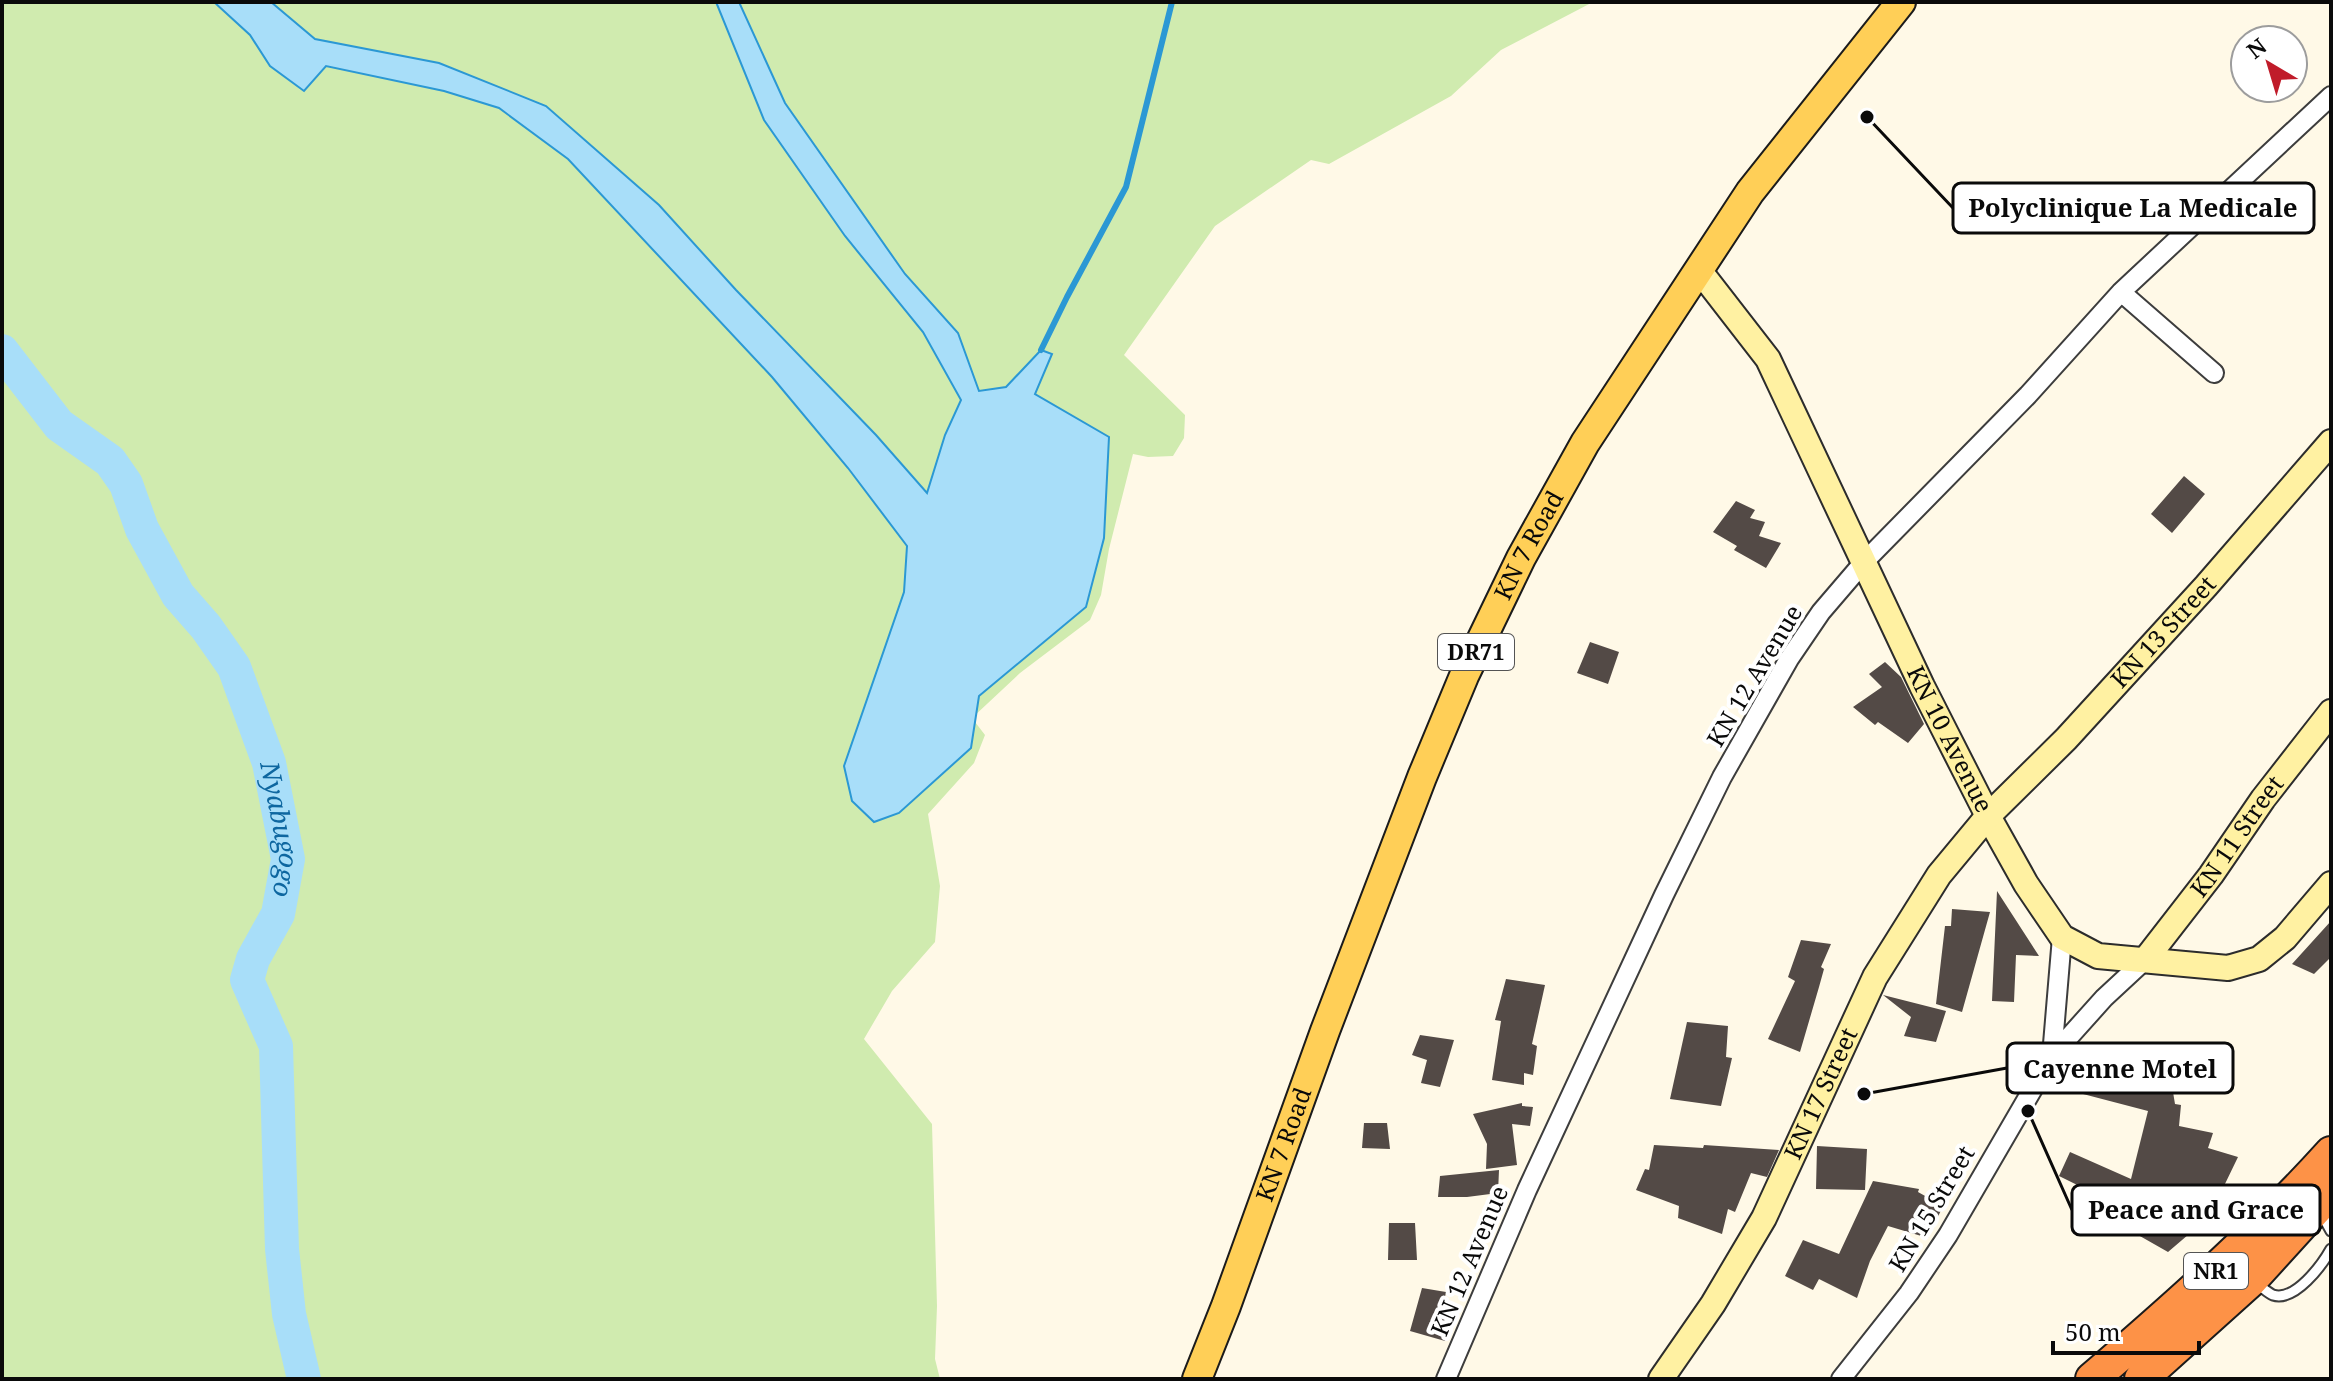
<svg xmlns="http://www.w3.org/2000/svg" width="2333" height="1381" font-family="'Noto Serif',serif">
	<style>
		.green { fill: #d0ebaf }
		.water { fill: #a8def9; stroke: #2b98d4; stroke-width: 2 }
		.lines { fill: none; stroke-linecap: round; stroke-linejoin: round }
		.stream { stroke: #2b98d4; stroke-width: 6 }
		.river { stroke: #a8def9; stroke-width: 34 }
		.building { fill: #534a46 }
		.lane-casing { stroke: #3d3d3d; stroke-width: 13 }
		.street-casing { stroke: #3d3d3d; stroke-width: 22 }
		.secondary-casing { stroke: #2c2c2c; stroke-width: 28 }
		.primary-casing { stroke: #1b1b1b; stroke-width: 32 }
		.highway-casing { stroke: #1b1b1b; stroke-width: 36 }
		.lane { stroke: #fff; stroke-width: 9 }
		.street { stroke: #fff; stroke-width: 18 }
		.secondary { stroke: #fff1a2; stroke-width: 24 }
		.primary { stroke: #ffcf57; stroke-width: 28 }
		.highway { stroke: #fd9247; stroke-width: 32 }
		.labels { text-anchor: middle; stroke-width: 8; stroke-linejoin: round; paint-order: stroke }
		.shield { fill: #fff; stroke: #545454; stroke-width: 2 }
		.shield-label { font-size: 22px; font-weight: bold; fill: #0a0a0a }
		.street-label { font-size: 24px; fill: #0a0a0a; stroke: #fff }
		.water-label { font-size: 26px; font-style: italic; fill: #0e67a0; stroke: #fff }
		.leader { fill: none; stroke: #0a0a0a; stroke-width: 3 }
		.callout-dot { fill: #0a0a0a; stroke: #fff; stroke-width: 3 }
		.callout { fill: #fff; stroke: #0a0a0a; stroke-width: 3 }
		.callout-label { font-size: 26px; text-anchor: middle; font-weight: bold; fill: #0a0a0a }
	</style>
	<rect width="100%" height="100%" fill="#fff9e7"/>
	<path class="green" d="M2,2h1591l-92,48 -50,46 -122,68 -18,-4 -96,66 -91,129 61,60 -1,23 -11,18 -25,1 -15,-3 -24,95 -8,46 -11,25 -70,53 -48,45 13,17 -11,28 -46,51 12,72 -5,56 -43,49 -28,48 68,85 5,182 -2,53 5,20h-938z"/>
	<path class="water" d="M214,2h57l44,37 124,24 107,43 113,99 77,85 140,145 51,58 18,-58 16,-35 -38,-68 -78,-96 -81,-116 -48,-118h23l46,101 120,171 53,59 21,58 27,-4 35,-37 11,4 -17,40 74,43 -5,101 -18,69 -107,89 -8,52 -72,65 -25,9 -22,-21 -8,-35 60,-174 3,-46 -59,-78 -76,-91 -204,-218 -69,-51 -55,-17 -118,-25 -22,25 -34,-25 -20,-31z"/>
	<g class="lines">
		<path class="stream" d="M1041,350l26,-53 59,-110 46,-185"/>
		<path class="river" id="s1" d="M2,351l57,74 51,36 16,23 16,45 36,66 28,32 28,40 35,96 19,96 -10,55 -25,45 -6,21 29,66 6,203 7,65 15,65"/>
	</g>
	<path class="building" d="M2184,476l21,18 -33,39 -21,-19z
		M1736,501l19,9 -5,8 15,4 -6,14 22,7 -15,25 -32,-18 3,-4 -24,-14z
		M1590,642l29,10 -11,32 -31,-11z
		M1885,662l16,15 23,47 -16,19 -30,-21 -3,3 -22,-18 29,-20 -13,-13z
		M1997,891l42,65 -23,-1 -2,47 -22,-1z
		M1952,909l38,3 -28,100 -26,-8 9,-78h6z
		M2331,921v36l-17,17 -22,-10z
		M1801,940l30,4 -10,23 3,2 -5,18 -19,65 -32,-13 27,-58 -7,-4z
		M1506,979l39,6 -13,59 5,2 -4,29 -9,-2v12l-32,-5 9,-59 -6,-1z
		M1883,995l63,16 -10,31 -32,-6 7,-19z
		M1687,1022l41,4 -2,31 6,1 -11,48 -51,-7z
		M1420,1035l34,5 -14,47 -19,-4 6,-23 -15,-5z
		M2149,1066l23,20 3,18 6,1 -2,21 34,7 -5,15 30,9 -29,60 -41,35 -51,-29 7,-15 -65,-32 11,-24 61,27 17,-68 -65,-17 15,-21 51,15z
		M1522,1103v3l11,1 -3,19 -18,-2 5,41 -31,4 1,-25 -14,-30z
		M1364,1123h23l3,26 -28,-1z
		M1654,1145l49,3 1,-3 75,5 -12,27 -16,-4 -16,39 -7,-3 -6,25 -44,-16 1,-12 -43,-16 9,-21 4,1z
		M1817,1146l50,3 -2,41 -49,-1z
		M1499,1170l-1,23 -31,4h-29l2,-21z
		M1873,1181l46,8 -1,3 25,14 -15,32 -40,-12 -18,35 -13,37 -38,-19 -6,11 -28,-14 18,-36 36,14z
		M1389,1223h26l2,37h-29z
		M1422,1288l24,4 -4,19 10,1 -7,29 -35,-10z"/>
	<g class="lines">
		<defs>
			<path id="lane" d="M2321,1213l10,18
				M2257,1284c5,3 11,9 16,11 22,7 49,-30 58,-46"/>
			<path id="street" d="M2121,292l93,81
				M2052,1056l10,-119
				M1446,1379l81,-189 137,-295 58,-118 67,-118 32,-47 42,-49 165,-168 93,-103 210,-196
				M1841,1379l68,-86 39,-58 104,-179 52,-58 41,-38"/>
			<g id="secondary">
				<path id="s2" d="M1699,270l69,89 154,327 66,130 38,68 36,53 36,19 130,12 31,-9 26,-21 46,-54"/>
				<path id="s3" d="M2145,960l66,-85 52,-76 68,-87"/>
				<path id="s4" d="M1661,1379l52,-75 51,-86 111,-241 64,-102 49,-59 78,-77 140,-153 125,-144"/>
			</g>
			<g id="primary">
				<path id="s5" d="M1197,1379l29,-73 99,-275 97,-254 42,-101 57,-118 64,-115 165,-251 151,-190"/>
			</g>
			<path id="highway" d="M2092,1379c84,-72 165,-144 239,-226
				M2141,1379l110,-99 80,-88"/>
		</defs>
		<use href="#lane" class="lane-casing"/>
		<use href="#street" class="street-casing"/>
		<use href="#secondary" class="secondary-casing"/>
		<use href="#primary" class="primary-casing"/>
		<use href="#highway" class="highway-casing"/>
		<use href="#lane" class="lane"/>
		<use href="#street" class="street"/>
		<use href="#secondary" class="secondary"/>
		<use href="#primary" class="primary"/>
		<use href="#highway" class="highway"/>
	</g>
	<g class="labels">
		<g class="shield">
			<rect x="1438" y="634" width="76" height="36" rx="6"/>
			<rect x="2184" y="1253" width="64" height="36" rx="6"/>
		</g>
		<g class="shield-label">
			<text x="1476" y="660">DR71</text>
			<text x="2216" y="1279">NR1</text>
		</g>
		<g class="street-label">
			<text dy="8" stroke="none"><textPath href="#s5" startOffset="898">KN 7 Road</textPath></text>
			<text dy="8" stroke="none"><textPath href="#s4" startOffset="908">KN 13 Street</textPath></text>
			<text transform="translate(1755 676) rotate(-59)" y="8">KN 12 Avenue</text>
			<text dy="8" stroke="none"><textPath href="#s2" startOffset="534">KN 10 Avenue</textPath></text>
			<text dy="8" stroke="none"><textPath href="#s3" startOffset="154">KN 11 Street</textPath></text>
			<text dy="8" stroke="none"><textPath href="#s4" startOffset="328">KN 17 Street</textPath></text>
			<text dy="8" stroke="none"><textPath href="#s5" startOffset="250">KN 7 Road</textPath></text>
			<text transform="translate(1932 1209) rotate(-59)" y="8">KN 15 Street</text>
			<text transform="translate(1470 1261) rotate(-67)" y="8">KN 12 Avenue</text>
		</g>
		<g class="water-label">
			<text dy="9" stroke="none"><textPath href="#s1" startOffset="568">Nyabugogo</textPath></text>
		</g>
	</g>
	<path class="leader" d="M1867 117L1953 208M1864 1094L2007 1068M2028 1111L2072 1210"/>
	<g class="callout-dot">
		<circle cx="1867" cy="117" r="8"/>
		<circle cx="1864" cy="1094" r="8"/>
		<circle cx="2028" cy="1111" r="8"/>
	</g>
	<g class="callout">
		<rect x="1953" y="183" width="361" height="50" rx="8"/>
		<rect x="2007" y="1043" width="226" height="50" rx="8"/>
		<rect x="2072" y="1185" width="248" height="50" rx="8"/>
	</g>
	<g class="callout-label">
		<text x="2133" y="217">Polyclinique La Medicale</text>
		<text x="2120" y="1078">Cayenne Motel</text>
		<text x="2196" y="1219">Peace and Grace</text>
	</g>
	<rect width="2333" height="1381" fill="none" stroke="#0a0a0a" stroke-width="8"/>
	<g transform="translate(2269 64) rotate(322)"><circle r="38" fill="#ffffff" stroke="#9d9d9d" stroke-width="2"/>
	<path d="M0-6L14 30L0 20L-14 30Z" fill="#c01c2a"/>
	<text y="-12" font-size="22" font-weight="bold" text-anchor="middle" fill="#0a0a0a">N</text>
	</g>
	<path d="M2053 1341v12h146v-12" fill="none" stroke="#0a0a0a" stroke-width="4"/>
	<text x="2065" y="1341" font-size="24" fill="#0a0a0a" stroke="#ffffff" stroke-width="6" paint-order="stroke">50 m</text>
</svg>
